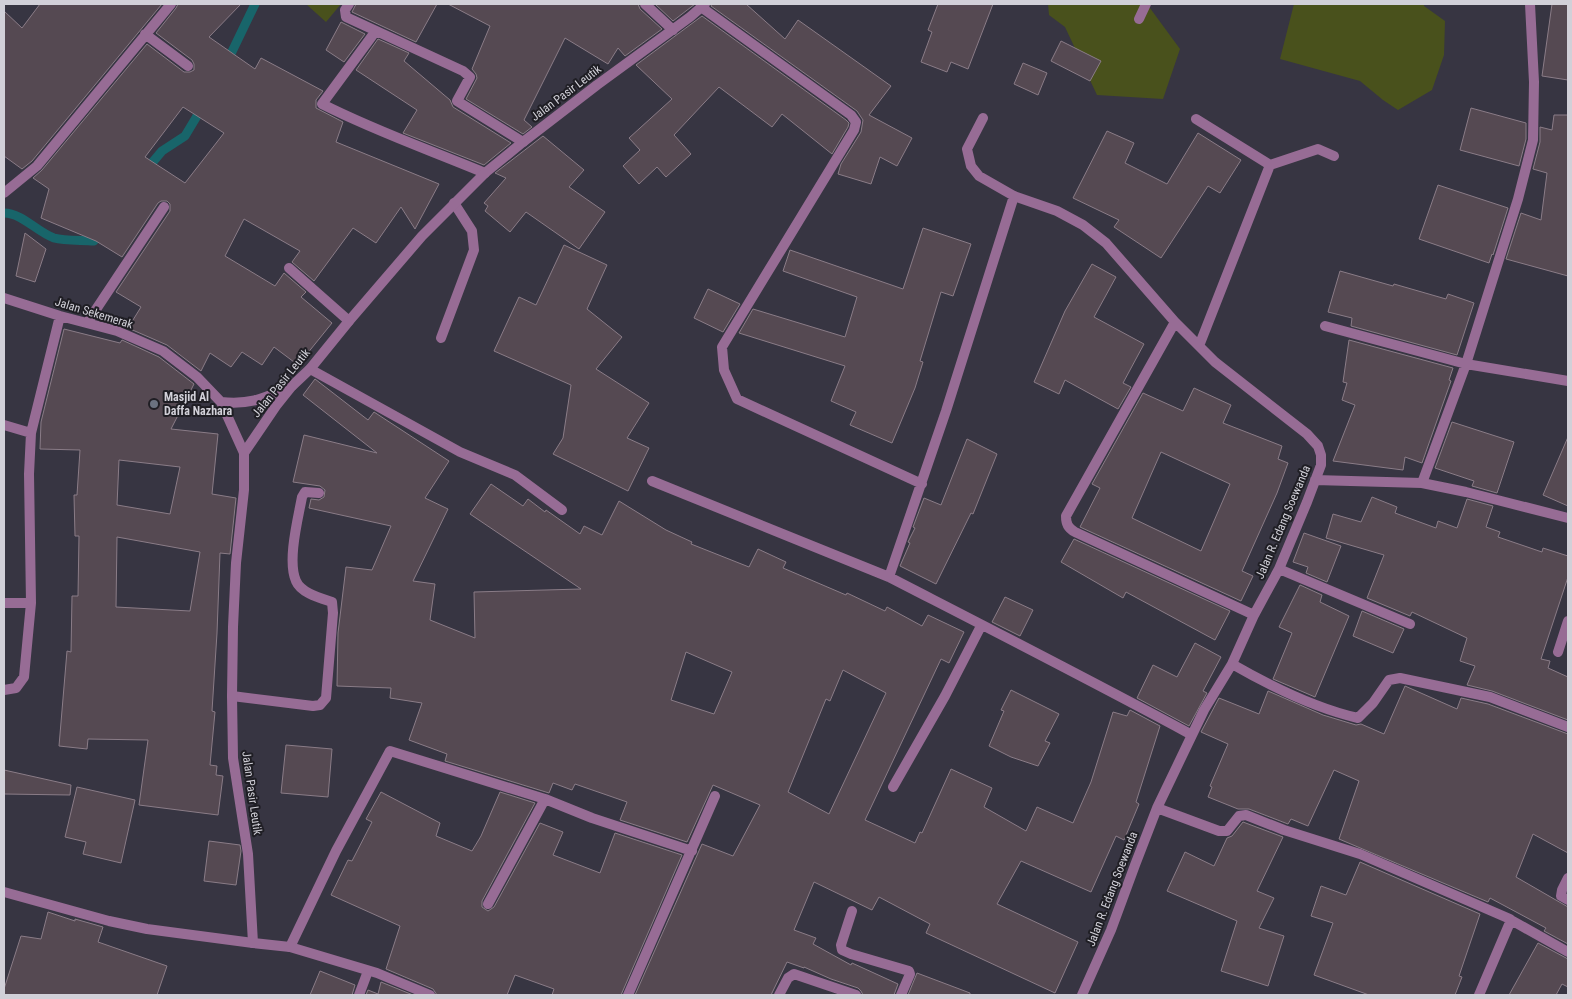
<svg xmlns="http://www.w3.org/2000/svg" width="1572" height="999" font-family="'Roboto Condensed',sans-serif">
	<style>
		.green { fill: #49511c }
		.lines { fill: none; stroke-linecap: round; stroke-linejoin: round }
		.stream { stroke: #18656a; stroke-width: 9 }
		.building { fill: #554952; stroke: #8a7c87; fill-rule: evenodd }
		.service { stroke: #976c95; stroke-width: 10 }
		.minor { stroke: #976c95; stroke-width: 10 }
		.tertiary { stroke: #976c95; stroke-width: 10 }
		.worship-dot { fill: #6b7280; stroke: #1f1e24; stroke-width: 2 }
		.labels { text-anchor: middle; stroke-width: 4; stroke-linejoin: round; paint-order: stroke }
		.street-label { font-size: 12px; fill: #d1d0d8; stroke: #1f1e24 }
		.poi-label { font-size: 12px; font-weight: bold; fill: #d1d0d8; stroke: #1f1e24; text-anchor: start }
	</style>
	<rect width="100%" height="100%" fill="#373542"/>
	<path class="green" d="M306,4h35l-15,18z
		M1048,4h99l33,45 -17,50 -66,-4 -32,-68 -16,-12z
		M1294,4h130v2l21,15 -1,34 -12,35 -34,20 -15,-10 -23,-19 -80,-22z"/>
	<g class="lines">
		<path class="stream" d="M227,62l28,-58
			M146,170l16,-19 23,-15 18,-30
			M4,213c18,0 33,19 50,25 11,3 27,2 40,3l7,-10"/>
	</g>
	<path class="building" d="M40,4h122l-130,157 -10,8 -18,-13v-145l18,17z
		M178,4h63l-32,33 46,32 6,-11 62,33 -7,9v8l27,14 -7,20 103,42 -24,45 -14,-22 -25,36 -23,-15 -39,53 -22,-19 8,-11 -56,-32 -19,37 50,30 9,-13 22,19 -5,5 31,26 -34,42 -24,-18 -12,18 -20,-13 -11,15 -21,-14 -9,18 -34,-26 -39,-17 13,-21 -25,-15 54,-81v-7l-3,-3h-6l-3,2 -36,54 -26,-16 -55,-23 8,-29 -16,-11 9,-8 105,-126 37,28h6l4,-2v-6l-2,-4 -36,-27 20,-25zM183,107l41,26 -39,50 -40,-26z
		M356,4h81l-21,38 -64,-30z
		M448,4h190l2,5 22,20 -37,27 -7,-8 -10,16 -43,-26 -41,82 8,7 -9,7 -57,-35 11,-21 -1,-4 -4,-5 18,-43z
		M655,4h40l-22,17z
		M712,4h34l39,35 13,-19 93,66 -22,29 43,23 -15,28 -17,-9 -9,27 -33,-10 3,-10 20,-32 2,-12 -6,-9 -146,-105z
		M938,4h55l-25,65 -17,-7 -4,10 -26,-10 11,-30 -4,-2z
		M1552,4h16v76l-26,-4z
		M702,16l144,104 3,3 -1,4 -16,27 -50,-40 -10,13 -53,-40 -45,48 17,19 -25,23 -9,-10 -18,17 -16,-18 17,-16 -11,-12 43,-39 -36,-34z
		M341,22l24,12 -21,28 -18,-12z
		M378,39l31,14 -5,8 46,39 3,7 58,36 -27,22 -81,-32 14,-23 -61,-40z
		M1061,41l40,20 -11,20 -39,-20z
		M1023,63l24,10 -9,22 -24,-11z
		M1471,108l55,15v16l-7,27 -59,-16z
		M1554,115h14v161l-62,-17 15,-46 20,7 6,-47 -14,-4 7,-27v-15l12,3z
		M1107,131l27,12 -9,20 42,21 31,-51 43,27 -21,33 -12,-7 -47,72 -47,-31 5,-7 -46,-22z
		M543,136l41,34 -15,17 36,25 -26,37 -53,-37 -16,20 -25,-21 3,-5 -4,-3 22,-25 -11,-5z
		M1438,185l70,23 -15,47 -1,-1 -3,9 -70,-24z
		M923,228l48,16 -18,52 -12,-4 -21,69 3,1 -8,26 -23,55 -42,-18 6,-13 -25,-11 14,-35 -106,-33 14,-24 92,28 12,-40 -74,-26 7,-21 113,39z
		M25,233l21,16 -11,33 -19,-6z
		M564,245l43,20 -20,44 35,28 -26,32 53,34 -22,35 22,10 -21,43 -75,-37 10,-16 8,-53 -77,-34 25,-54 17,8z
		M1092,264l24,13 -22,40 50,27 -21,39 8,4 -13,22 -53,-29 -6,14 -25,-12 31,-71z
		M1340,271l53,15 1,-2 52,15 2,-5 26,9 -17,52 -106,-29 1,-8 -24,-6z
		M708,289l32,15 -17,28 -29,-14z
		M64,329l56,14 2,-3 37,17 35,27 -23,45 47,5 -6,60 24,4 -6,56 -10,-1 -3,80 -5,78 3,1 -5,53 7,1 -1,9 7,1 -5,39 -79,-10 9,-65 -60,-1 -1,10 -28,-3 8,-95 4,1 1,-56h6l1,-60h-4l-1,-41h3l3,-45 -40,-1 1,-27zM119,460l61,7 -10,47 -53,-9zM117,537l83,15 -10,59 -74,-4z
		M1349,340l104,28 -4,12 2,1 -29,82 -17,-6 -2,13 -70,-9 22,-56 -13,-5 5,-17 -4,-1z
		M315,379l53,41 6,-8 75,49 -24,37 23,11 -35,72 22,3 -5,36 45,18 -1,-46 107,-3 -111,-75 21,-30 32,22 5,-7 17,13 1,-2 34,24 4,-8 18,9 17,-34 47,29 26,12 -1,2 58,23 9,-18 28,13 -3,6 63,27 1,-2 38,18 2,-4 35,19 6,-11 36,17 -15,31 -8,-4 -76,161 50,23 5,-11 2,1 29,-64 41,19 -8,19 42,24 11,-24 36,16 18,-41 22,-70 14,4 3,-6 30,16 -24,76 3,2 -15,36 -8,-4 -25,56 -70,-31 -24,43 81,38 -23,51 -129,-60 4,-9 -51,-27 -7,13 -58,-28 -20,48 22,8 -3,6 38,21 1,-2 46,21 -4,11h-31l-2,-4 -3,-3 -27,-9 -27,-12v1l-17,-6 -16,33h-136l67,-151 31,12 27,-51 -47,-20 -26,57 -67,-22 7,-18 -52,-18 -3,6 -19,-7 -4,10 -104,-32 2,-7 -38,-14 13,-37 -32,-5 1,-10 -54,-2 1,-53 8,-66 26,3 19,-44 -82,-18 2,-9 8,1 5,-3 1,-7 -5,-4 -27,-4 11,-47 73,18 -74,-58zM686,652l46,20 -18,42 -43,-14zM843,670l43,23 -57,121 -41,-22 38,-93 4,2z
		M1194,388l37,17 -8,18 59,23 -4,13 10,4 -11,30 -35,78 11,5 -12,25 -161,-74 20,-39 -8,-4 51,-91 40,18zM1161,452l69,32 -29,67 -69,-33z
		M1452,422l62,20 -17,51 -25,-7 2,-5 -39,-13z
		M1568,437v69l-25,-11z
		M967,439l30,15 -24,60 -2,-1 -35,71 -36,-18 10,-23 -2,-1 7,-14 -2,-1 11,-29 17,7z
		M1372,497l25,10 -2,6 41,15 2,-7 19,7 10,-29 26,7 -7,21 14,5 -2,5 44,15 1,-4 25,8v21l-27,82 9,2 -2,7 20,9v43l-76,-29 -25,-6 8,-19 -15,-5 7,-23 -55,-26 -2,4 -43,-18 17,-43 -58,-17 7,-24 28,8z
		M1304,533l37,13 -14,36 -21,-9 2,-6 -15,-5z
		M1074,539l156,72 -15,29 -89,-48 -3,6 -62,-36z
		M1300,585l22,10 -2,7 29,14 -34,81 -42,-18 19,-46 -13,-6z
		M1005,597l28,13 -13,26 -28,-14z
		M1362,611l42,18 -11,24 -40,-17z
		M1195,643l26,14 -18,34 4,2 -18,33 -52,-28 16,-33 24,12z
		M1405,686l52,23 4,-11 27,6 80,30v119l-35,-19 -17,43 52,30v37l-24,-13 2,-3 -56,-30 -2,4 -149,-63 20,-58 -25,-11 -26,56 -17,-7 -3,5 -39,-15h-11l-30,-12 4,-10 -2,-1 18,-42 -27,-12 18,-34 40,16 9,-23 55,24 33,10 5,-1 23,10z
		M1011,690l48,24 -14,27 5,2 -12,23 -27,-9 -22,-11 15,-35 -3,-1z
		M286,745l46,4 -4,48 -47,-4z
		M4,770l67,15 -1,10 -66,-1z
		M77,787l58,13 -14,63 -38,-9 3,-12 -21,-5z
		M381,792l59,31 -4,13 36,15 9,-15 19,-44 35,11 -53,98v6l6,4 6,-4 46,-84 23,9 -10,23 47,18 15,-40 67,22 -61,140h-69l2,-6 -39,-14 -8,20h-70l-4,-6 -47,-20 14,-43 -69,-31 17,-35 4,1 20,-39 -6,-3z
		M1243,822l40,15 -26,54 17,7 -15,30 25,8 -16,50 -47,-15 16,-50 -70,-30 18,-39 29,14 13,-28 5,-2z
		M209,841l31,4 1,6 -5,34 -32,-4z
		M1360,862l120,52 -21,62 3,1 -7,18h-86l-55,-20 19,-52 -22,-7 10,-30 25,9z
		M48,912l27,9v-2l28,8 -5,15 69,24 -10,29h-153v-6l17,-53 20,3z
		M1538,943l30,16v28l-6,-3 -6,11h-47z
		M320,971l35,14 -3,10h-42z
		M917,973l53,20v2h-62z
		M381,982l32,13h-47l2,-5 10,4z"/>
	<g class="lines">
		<path class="service" d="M289,268l60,53
			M441,338l33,-88 -2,-19 -18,-28"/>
		<path class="minor" d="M349,4l-4,6 1,7 117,54 7,6 -13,24 66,41
			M645,4l28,26
			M701,7l150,108 5,7 -2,8 -132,217 2,23 13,29 185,85
			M1139,19l7,-15
			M375,32l-53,72c53,27 108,46 163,69
			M145,34l43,32
			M983,118l-16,31 4,17 8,10 35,20 43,15 26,14 23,18 69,79 40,40 92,72 11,12 3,9v10l-14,37 -28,67 -25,46 -22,49 -28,46 -12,25 -35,73 -22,57 -24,65 -29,65
			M1196,119l74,46
			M4,193l33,-27 134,-162
			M1014,196l-68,215 -57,166c101,52 203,104 303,158
			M4,298l56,18 57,15 46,20 34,26 24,25 23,51
			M1175,322l-109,194c0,8 2,12 9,16l179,83
			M87,323l77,-116
			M1325,326l141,38 102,17
			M1199,346l71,-181 48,-16 16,7
			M310,369l150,83 55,23 47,35
			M221,402c31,3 43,-4 71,-16
			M4,425l27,8
			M1315,480l107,3 44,9 102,26
			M652,481l237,96
			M1422,483l44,-119 29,-92 23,-73 15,-59 1,-58 -4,-78
			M1279,569l131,55
			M4,603h27
			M1558,652l10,-31
			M1232,664c40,23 82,44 126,54l15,-15 16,-23 11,-2 90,19 78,30
			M4,690l12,-2 8,-11 7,-74 -2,-129 2,-41 29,-117
			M232,696l81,10 7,-1 6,-7 7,-85 -1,-11c-12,-4 -31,-9 -36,-21 -9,-20 2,-62 6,-84l3,-5 14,1
			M893,787l52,-91 36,-70
			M1157,808l62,23h8l12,-15 7,-1 38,15 76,24 150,65
			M1568,878l-6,12 -1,6 7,4
			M4,892l105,29 38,8 106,14
			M488,904l57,-105
			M852,911l-11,34 1,5 9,4 58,17 1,3 -9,21
			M290,947l46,-96 54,-100 155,48 47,19 100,33
			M359,995l9,-24
			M628,995l87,-199
			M779,995l9,-17 6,-4 62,21
			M1479,995l32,-75 57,32"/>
		<path class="tertiary" d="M430,995l-53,-22 -87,-26 -37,-4 -5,-89 -15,-96 -1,-62 1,-69 3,-64 8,-73v-37l32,-47 16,-20 18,-17 39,-48 73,-85 63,-63 38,-31 74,-57 93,-68 15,-13"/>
	</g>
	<circle class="worship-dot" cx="154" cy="404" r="5"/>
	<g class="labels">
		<g class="street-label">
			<text transform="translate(566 93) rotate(-37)" y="4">Jalan Pasir Leutik</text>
			<text transform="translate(94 313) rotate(17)" y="4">Jalan Sekemerak</text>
			<text transform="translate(281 383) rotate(-51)" y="4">Jalan Pasir Leutik</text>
			<text transform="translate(1283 522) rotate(-67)" y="4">Jalan R. Edang Soewanda</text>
			<text transform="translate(252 793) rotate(82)" y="4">Jalan Pasir Leutik</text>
			<text transform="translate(1112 889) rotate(-69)" y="4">Jalan R. Edang Soewanda</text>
		</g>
		<g class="poi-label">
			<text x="164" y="401">Masjid Al<tspan x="164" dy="14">Daffa Nazhara</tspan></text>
		</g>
	</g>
	<rect width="1572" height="999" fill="none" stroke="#d1d0d8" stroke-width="10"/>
</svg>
